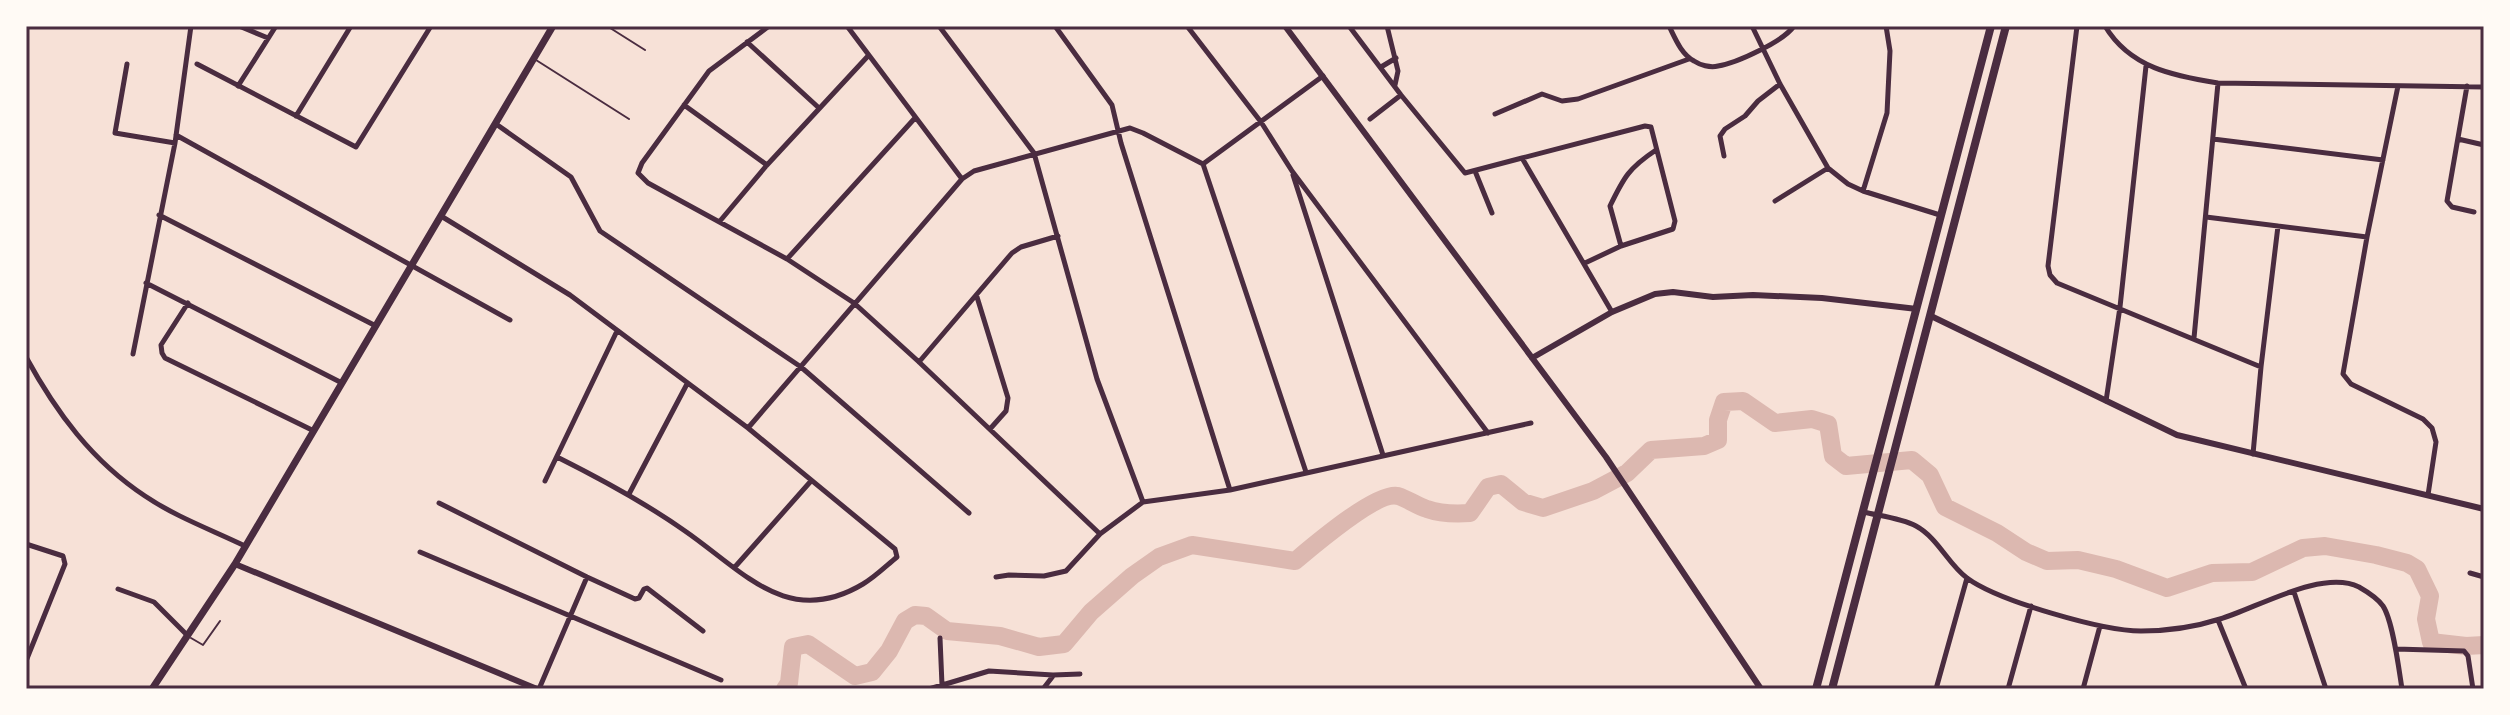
<svg xmlns="http://www.w3.org/2000/svg" width="2510" height="715" font-family="'Asap Condensed',sans-serif">
	<style>
		.lines { fill: none; stroke-linecap: round; stroke-linejoin: round }
		.river { stroke: #dcb8b0; stroke-width: 18 }
		.service { stroke: #4a2c40; stroke-width: 2 }
		.minor { stroke: #4a2c40; stroke-width: 5 }
		.tertiary { stroke: #4a2c40; stroke-width: 6 }
		.secondary { stroke: #4a2c40; stroke-width: 7 }
		.primary { stroke: #4a2c40; stroke-width: 8 }
		.neatline { fill: none; stroke: #4a2c40; stroke-width: 3 }
	</style>
	<rect width="100%" height="100%" fill="#f7e1d7"/>
	<g class="lines">
		<path class="river" d="M785,689l4,-6 4,-36 15,-3 47,32 17,-4 17,-21 16,-30 10,-6 11,1 21,15 53,5 39,11 25,-3 27,-32 41,-36 27,-19 33,-12 103,16c18,-15 82,-70 103,-65 10,3 19,10 29,13 14,5 28,5 43,4l18,-26 13,-3 22,18 20,6 50,-17 34,-18 24,-23 53,-4 14,-6v-20l6,-18 19,-1 32,22 37,-4 16,5 5,32 13,10 66,-6 18,15 15,32 52,26 29,19 21,9 31,-1 38,9 51,19 45,-15 40,-1 51,-24 22,-2 51,9 31,8 10,6 13,27 -4,23 5,23 35,4 18,-1"/>
		<path class="service" d="M607,26l38,24
			M536,60l93,59
			M191,638l12,7 17,-24"/>
		<path class="minor" d="M239,26l29,12
			M769,26l-60,45 -67,92 -4,10 10,10 139,76 67,44 65,59 181,172
			M847,26l115,153
			M939,26l95,127 63,226 46,123
			M1055,26l57,79 9,38 109,347
			M1187,26l74,96 31,49 196,262
			M1349,26l52,69 64,78 57,-15 90,154
			M1387,26l11,45 -3,14
			M1669,26c6,12 12,28 25,35 6,4 16,7 24,5 19,-3 66,-25 76,-40
			M1752,26l28,58 48,84 20,16 15,7 77,24
			M2077,26l-29,240 2,9 7,8 204,84
			M2105,26c25,42 69,50 113,57l266,4
			M747,42l72,66
			M127,64l-12,69 60,10
			M197,64l159,83 75,-121
			M1381,67l15,-9
			M238,86l38,-60
			M2398,86l-31,151 -24,137 8,10 72,35 9,9 4,14 -8,53
			M2467,86l-20,115 5,6 22,5
			M684,105l83,60
			M1495,114l47,-20 20,7 16,-2 111,-40
			M296,116l55,-90
			M1370,119l31,-24
			M496,124l75,53 29,54 201,136 168,146
			M176,135l334,185
			M2213,139l170,21
			M2458,139l26,6
			M1724,156l-4,-20 5,-7 20,-13 13,-15 22,-17
			M1522,158l123,-32 6,1 24,94 -2,8 -52,17 -36,17
			M1203,164l103,308
			M1475,171l17,42
			M1293,175l90,280
			M1863,191l24,-78 3,-62 -4,-25
			M1775,201l53,-33
			M159,215l217,111
			M441,216l129,79 178,133 147,121 2,8c-11,9 -22,20 -34,27 -75,45 -120,-13 -178,-53 -41,-29 -84,-52 -128,-74
			M2206,217l161,20
			M720,221l47,-56 101,-109
			M1621,246l-11,-40c14,-29 19,-38 46,-56
			M787,259l128,-141
			M146,283l196,100
			M977,297l31,101 -2,13 -16,18
			M188,303l-27,42 1,8 3,5 149,73
			M2194,338l24,-255
			M133,354l42,-211 16,-117
			M26,357c30,55 66,104 119,139 31,21 67,34 100,50
			M919,362l93,-109 9,-6 37,-11
			M2106,401l14,-94 26,-241
			M748,428l214,-249 12,-8 156,-43 13,5 60,31 120,-88
			M2253,454l8,-87 17,-141
			M545,481l72,-150
			M629,494l58,-110
			M439,503l148,74 48,22 4,-1 5,-9 3,-1 56,43
			M1863,512c17,4 38,6 53,14 22,12 32,38 51,52 31,23 136,53 174,53 26,0 54,-4 79,-12 37,-11 102,-50 139,-32 7,4 19,12 24,19 10,15 16,64 19,83
			M26,544l37,12 2,8 -39,97
			M420,552l301,128
			M734,568l77,-87
			M2470,573l14,4
			M996,577l13,-2 35,1 22,-5 34,-37 43,-32 87,-12 301,-67
			M118,589l36,13 33,33
			M2294,592l32,97
			M2218,620l28,69
			M940,638l2,47
			M2396,649l68,2 4,5 5,33
			M539,689l48,-112
			M929,689l60,-18 64,4 27,-1
			M1043,689l10,-13
			M1936,689l31,-111
			M2008,689l23,-83
			M2083,689l17,-63"/>
		<path class="tertiary" d="M1285,26l321,431 155,232
			M1931,316l246,119 307,74
			M1532,358l80,-46 43,-18 18,-2 40,5 40,-2 69,3 95,11
			M235,564l302,125"/>
		<path class="secondary" d="M152,689l83,-125 318,-538"/>
		<path class="primary" d="M1816,689l175,-663
			M1832,689l174,-663"/>
	</g>
	<rect width="2510" height="715" fill="none" stroke="#fffaf5" stroke-width="56"/>
	<rect x="28" y="28" width="2454" height="659" class="neatline"/>
</svg>
